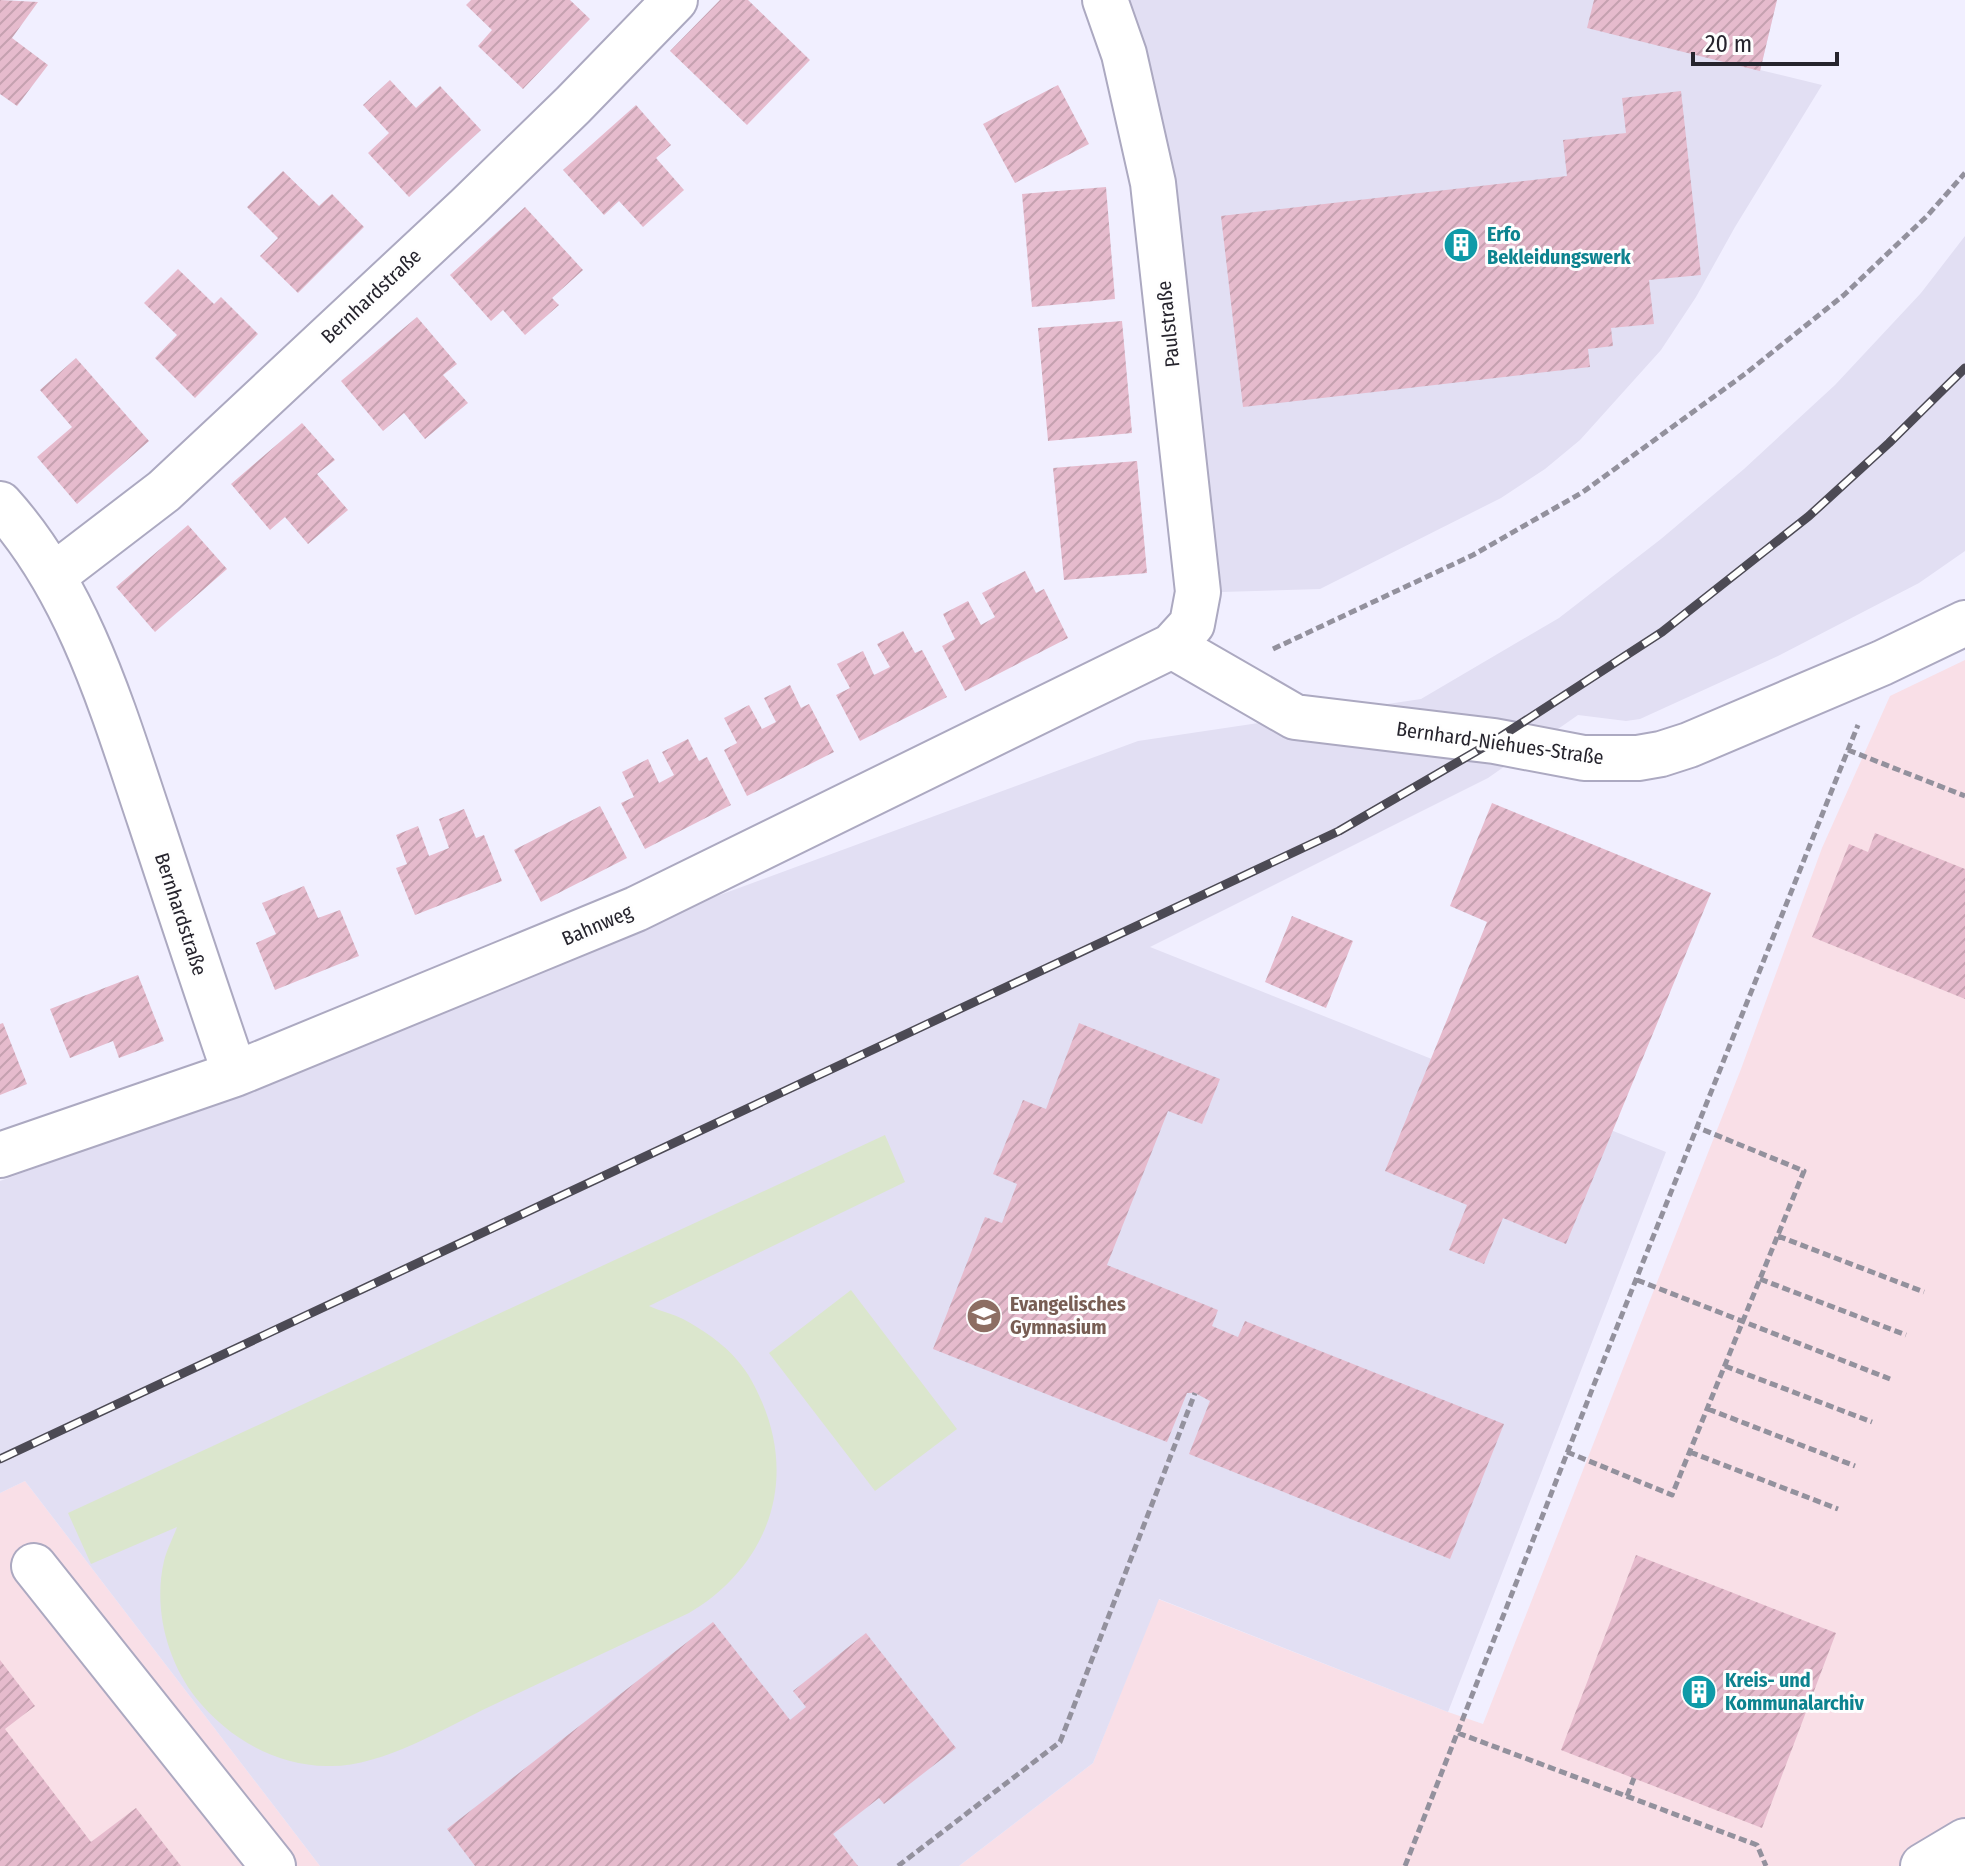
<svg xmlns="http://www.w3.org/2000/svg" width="1965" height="1866" font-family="'Fira Sans Condensed',sans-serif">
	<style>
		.commercial { fill: #f9dfe7 }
		.built { fill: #e2dff3 }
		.pitch { fill: #dbe6cd }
		.building { fill: url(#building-hatch) }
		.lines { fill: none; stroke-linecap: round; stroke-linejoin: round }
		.minor-casing { stroke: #aca9c1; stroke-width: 48 }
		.path { stroke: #93919d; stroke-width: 5; stroke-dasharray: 8 4; stroke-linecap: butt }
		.minor { stroke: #fff; stroke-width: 44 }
		.rail-casing { stroke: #4c4a54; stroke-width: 9 }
		.rail { stroke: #fefefe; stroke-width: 6; stroke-dasharray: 18; stroke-linecap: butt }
		.labels { text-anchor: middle; stroke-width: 6; stroke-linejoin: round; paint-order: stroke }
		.culture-label { font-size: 20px; font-weight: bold; fill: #0d838f; stroke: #fefefe; text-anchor: start }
		.street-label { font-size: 20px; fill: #26242d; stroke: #fefefe }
		.education-label { font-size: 20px; font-weight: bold; fill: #785e54; stroke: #fefefe; text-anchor: start }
	</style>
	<defs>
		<pattern id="building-hatch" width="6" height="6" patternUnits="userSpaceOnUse" patternTransform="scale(2)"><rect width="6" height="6" fill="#e6bbcd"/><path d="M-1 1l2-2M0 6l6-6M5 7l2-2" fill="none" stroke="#c5a1b0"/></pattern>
	</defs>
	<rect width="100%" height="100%" fill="#f1efff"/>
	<path class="commercial" d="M1965,660v1206h-1006l134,-103 65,-164 290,113 35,12 258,-655 81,-221 68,-152z
		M25,1481l295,385h-320v-373z"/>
	<path class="built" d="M1126,0h651l-17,70 62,15 -87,142 -39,70 -35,53 -81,90 -35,29 -44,29 -181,91 -98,3 -12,-52 -33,-354 -30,-125z
		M1965,236v315l-46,32 -141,73 -138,63 -14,2 -48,-6 -90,63 -338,169 516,205 -218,560 -289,-113 -66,164 -134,103h-639l-295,-385 -25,12v-312l264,-97 377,-160 497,-183 283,-42 138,-81 102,-79 83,-70 91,-84 86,-92z"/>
	<path class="pitch" d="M885,1135l20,47 -256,124c11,5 24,8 34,13 19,10 41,25 54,41 11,12 19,28 25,42 36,84 3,166 -73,211 -66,31 -132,62 -198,93 -48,23 -111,62 -164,60 -52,-1 -99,-28 -131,-68 -29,-37 -43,-90 -32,-137 3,-12 9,-23 13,-34l-86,37 -23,-51z
		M851,1290l106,139 -82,62 -106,-138z"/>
	<path class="building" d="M0,0l38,2 -26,36 36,27 -31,41 -17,-12z
		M471,0h99l20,19 -67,70 -45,-43 14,-16 -26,-25z
		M720,0h28l62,60 -63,65 -77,-74z
		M1594,0h183l-17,71 -173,-43z
		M390,80l26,28 24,-22 41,44 -72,67 -41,-44 21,-20 -26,-28z
		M1058,85l31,59 -74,39 -32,-59z
		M1681,91l20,184 -52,5 5,44 -43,4 2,18 -25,3 2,18 -347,40 -22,-191 346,-40 -4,-36 63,-7 -4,-35z
		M636,105l35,40 -15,13 28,32 -41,37 -24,-26 -15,14 -41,-45z
		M283,171l36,35 13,-12 32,33 -66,66 -38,-37 18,-18 -31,-31z
		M1106,187l9,112 -83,8 -10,-113z
		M525,207l58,63 -31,28 7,7 -34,30 -22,-25 -12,11 -41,-46z
		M178,269l36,35 7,-7 37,37 -63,64 -40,-40 22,-23 -33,-32z
		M417,317l40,47 -14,11 25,28 -43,36 -21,-26 -21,18 -42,-50z
		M1122,321l10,112 -84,8 -10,-113z
		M76,358l73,83 -72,63 -40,-47 35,-30 -32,-37z
		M302,423l33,37 -18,14 31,36 -40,34 -23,-27 -15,13 -39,-46z
		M1137,461l10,112 -83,7 -11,-112z
		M188,525l39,44 -72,63 -39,-45z
		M1025,571l11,22 8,-4 24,49 -103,53 -23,-45 13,-7 -12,-25 25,-13 13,24 14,-8 -13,-24z
		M903,631l12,22 7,-3 25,47 -87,44 -24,-46 14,-7 -13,-24 26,-13 11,24 16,-8 -13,-23z
		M790,685l11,23 8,-4 25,48 -87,44 -23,-46 13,-7 -13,-25 25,-13 13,24 14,-7 -12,-24z
		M688,739l11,22 8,-4 24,48 -86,44 -24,-46 13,-6 -12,-25 26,-13 11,24 15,-8 -12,-23z
		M1492,803l219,90 -145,351 -63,-26 -19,46 -35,-14 18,-45 -82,-34 102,-249 -37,-16z
		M600,806l27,52 -86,44 -27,-52z
		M464,809l12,29 8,-3 18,46 -87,34 -19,-47 11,-4 -11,-29 22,-9 11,30 20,-8 -10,-29z
		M1875,833l90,36v130l-153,-62 37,-93 19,8z
		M304,886l14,32 22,-8 19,46 -84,34 -19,-47 20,-9 -14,-31z
		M1292,916l61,25 -27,67 -61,-26z
		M138,975l26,66 -45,17 -6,-17 -43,17 -20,-49z
		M3,1023l24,61 -27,11v-71z
		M1079,1023l141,56 -18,45 -34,-13 -61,154 111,45 -6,16 26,11 7,-16 259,103 -54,135 -261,-105 21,-53 -15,-8h-8l-20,49 -234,-93 52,-132 17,6 15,-39 -24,-10 30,-74 23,9z
		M1636,1555l200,78 -74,195 -201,-78z
		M713,1622l77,98 16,-13 -13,-16 73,-58 90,115 -72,56 -5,-6 -46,36 25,32h-383l-28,-37z
		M0,1660l35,46 -30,23 86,113 45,-34 45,58h-181z"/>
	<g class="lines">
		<defs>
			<path id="minor" d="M0,504c79,87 113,206 150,316 28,85 56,170 85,254
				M53,576l111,-85 304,-284 105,-102 102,-105
				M1172,646l123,71 199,24 90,17h54l23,-4 28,-9 193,-82 83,-40
				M0,1155l235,-81 401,-165 536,-263 20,-22 6,-32 -45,-409 -29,-129 -19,-54
				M34,1566l239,300
				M1923,1866l42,-25"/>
		</defs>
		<use href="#minor" class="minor-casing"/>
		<path class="path" d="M1273,649l200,-94 110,-63 162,-118 99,-79 83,-79 38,-43
			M1848,750l117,46
			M1778,1236l146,56
			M1760,1279l146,56
			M1637,1280l253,99
			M1725,1366l147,56
			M1708,1409l147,57
			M1567,1452l105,43 132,-324 -105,-43
			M1690,1452l148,57
			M1458,1733l299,112 9,21
			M1627,1796l7,-18
			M898,1866l162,-124 135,-349
			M1405,1866l192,-489 261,-652"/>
		<use href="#minor" class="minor"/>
		<defs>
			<path id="rail" d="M0,1459l1339,-628 155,-90 168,-109 147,-116 80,-73 76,-75"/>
		</defs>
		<use href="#rail" class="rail-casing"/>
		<use href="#rail" class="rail"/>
	</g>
	<defs>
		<symbol id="building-disc" viewBox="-11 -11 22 22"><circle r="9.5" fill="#0f9aa8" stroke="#fefefe"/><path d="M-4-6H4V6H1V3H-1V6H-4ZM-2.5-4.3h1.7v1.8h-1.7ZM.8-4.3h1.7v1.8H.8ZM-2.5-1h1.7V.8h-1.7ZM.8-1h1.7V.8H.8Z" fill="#fff"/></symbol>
		<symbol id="school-disc" viewBox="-11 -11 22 22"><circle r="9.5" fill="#8d6e63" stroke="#fefefe"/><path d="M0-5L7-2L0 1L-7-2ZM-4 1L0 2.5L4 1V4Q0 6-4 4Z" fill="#fff"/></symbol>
	</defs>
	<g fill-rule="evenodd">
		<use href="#building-disc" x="1441" y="225" width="40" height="40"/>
		<use href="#school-disc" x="964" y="1296" width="40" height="40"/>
		<use href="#building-disc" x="1679" y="1672" width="40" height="40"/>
	</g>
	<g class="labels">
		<g class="culture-label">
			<text x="1487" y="241">Erfo<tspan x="1487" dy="23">Bekleidungswerk</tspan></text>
			<text x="1725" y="1687">Kreis- und<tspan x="1725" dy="23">Kommunalarchiv</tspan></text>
		</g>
		<g class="street-label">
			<text transform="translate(371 296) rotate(-43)" y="7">Bernhardstraße</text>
			<text transform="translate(1168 324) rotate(-96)" y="7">Paulstraße</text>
			<text transform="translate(1500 743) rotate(8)" y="7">Bernhard-Niehues-Straße</text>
			<text transform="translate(181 914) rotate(72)" y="7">Bernhardstraße</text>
			<text transform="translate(597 925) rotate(-23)" y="7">Bahnweg</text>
		</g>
		<g class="education-label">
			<text x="1010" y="1311">Evangelisches<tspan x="1010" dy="23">Gymnasium</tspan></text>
		</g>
	</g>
	<path d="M1693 52v12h144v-12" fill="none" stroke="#26242d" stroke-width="4"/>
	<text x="1705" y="52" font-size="24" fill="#26242d" stroke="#fefefe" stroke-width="6" paint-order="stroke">20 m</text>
</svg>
